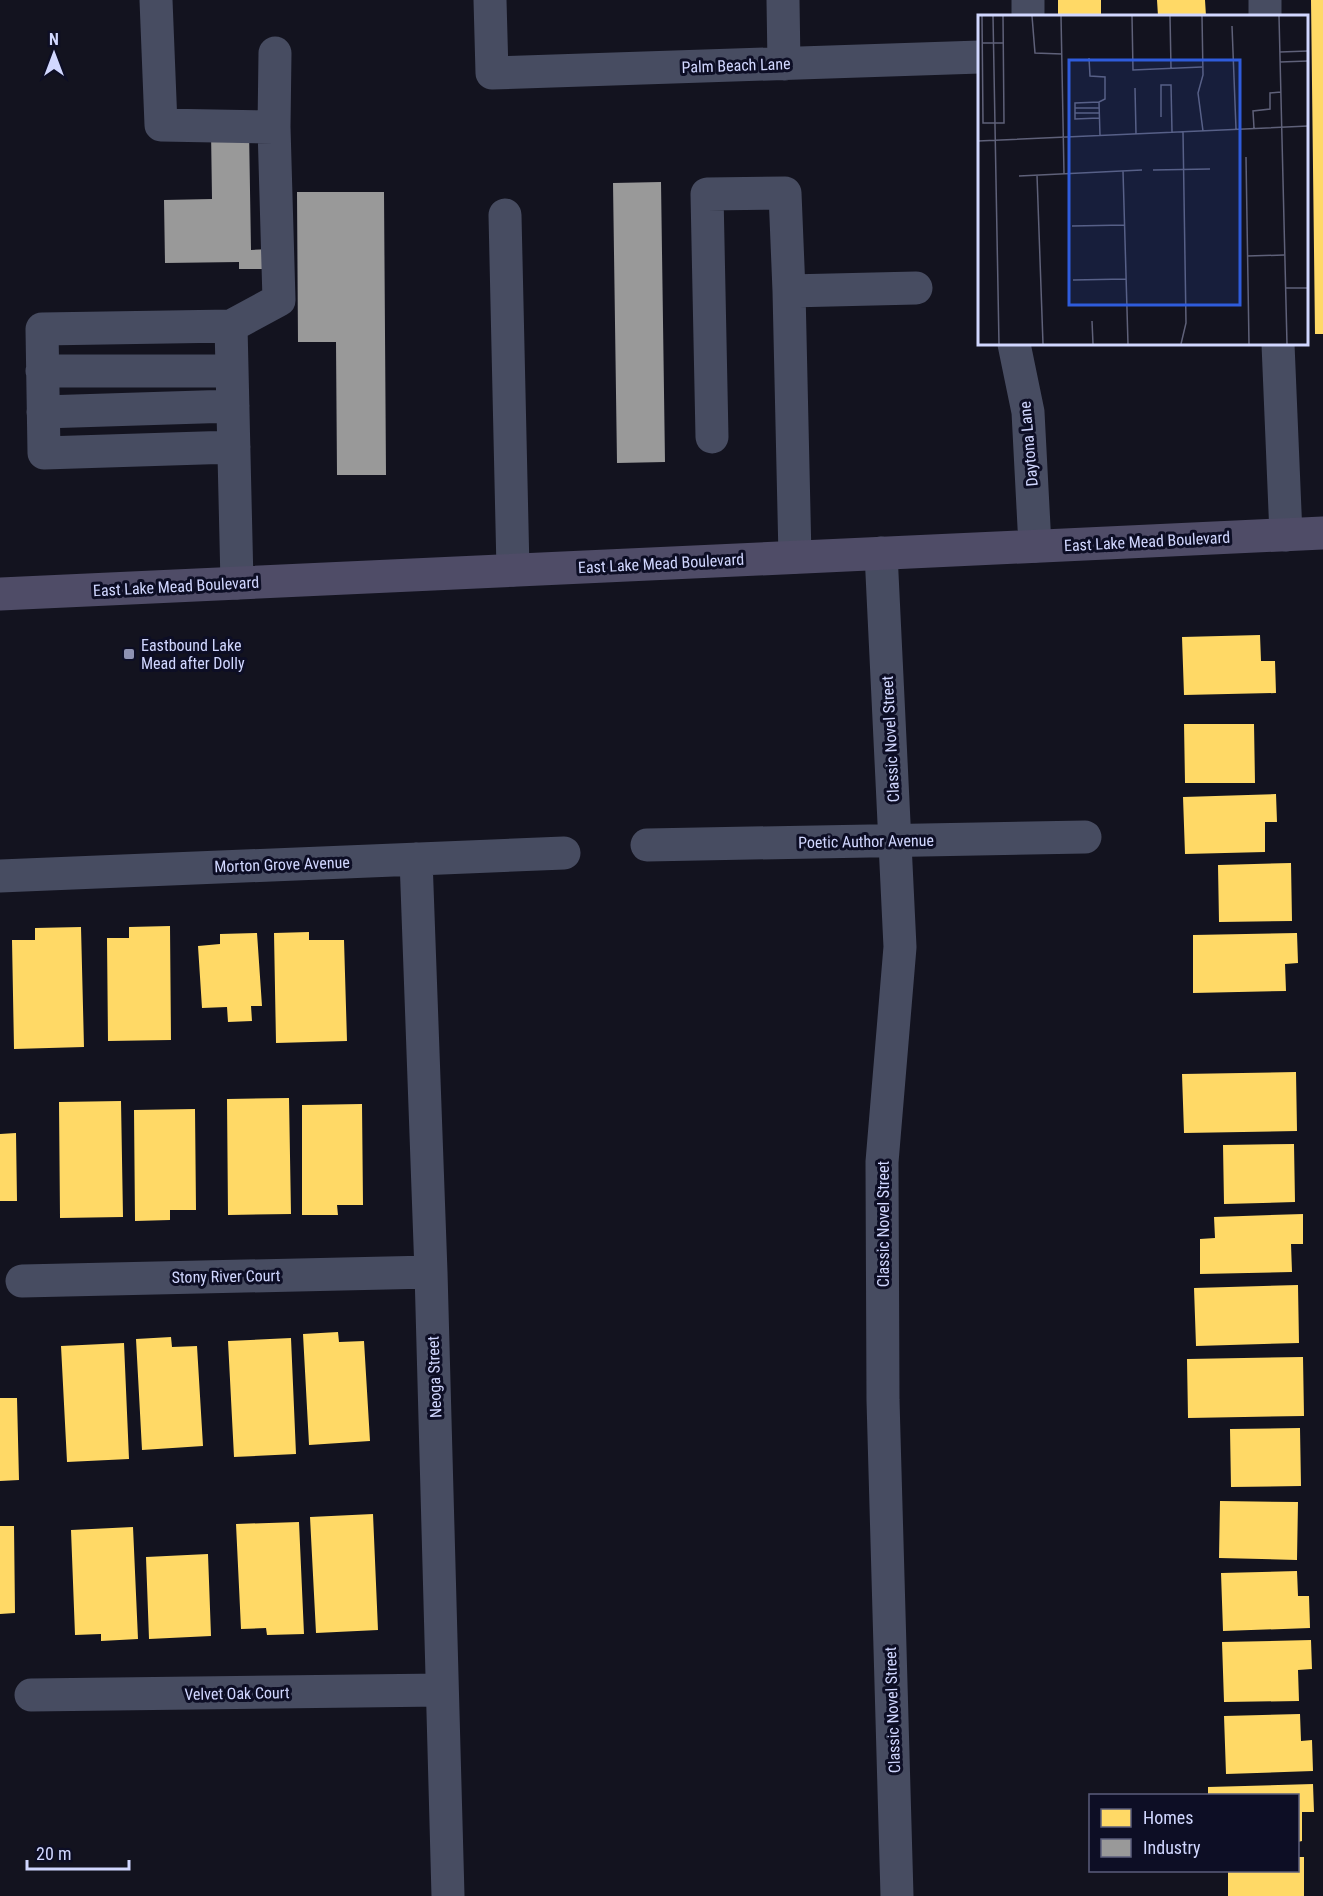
<svg xmlns="http://www.w3.org/2000/svg" width="1323" height="1896" font-family="'Roboto Condensed',sans-serif">
	<style>
		.homes { fill: #ffd966 }
		.industry { fill: #999 }
		.lines { fill: none; stroke-linecap: round; stroke-linejoin: round }
		.minor { stroke: #474c61; stroke-width: 33 }
		.major { stroke: #4f4c67; stroke-width: 33 }
		.poi-dot { fill: #8e92b1; stroke: #0d0e25; stroke-width: 2 }
		.labels { text-anchor: middle; stroke-width: 6; stroke-linejoin: round; paint-order: stroke }
		.street-label { font-size: 16px; fill: #d1d7ff; stroke: #0d0e25 }
		.poi-label { font-size: 16px; fill: #d1d7ff; stroke: #0d0e25; text-anchor: start }
		.inset-road { fill: none; stroke: #5f6179; stroke-width: 1.5 }
		.view { fill: #2f5cdc; fill-opacity: 0.15; stroke: #2f5cdc; stroke-width: 3 }
		.inset-edge { fill: none; stroke: #d1d7ff; stroke-width: 3 }
	</style>
	<rect width="100%" height="100%" fill="#13131f"/>
	<path class="homes" d="M1058,0h43v16h-43z
		M1157,0h48l1,16h-48z
		M1311,0h12v334h-8z
		M1260,635l1,26h14l1,32 -92,2 -2,-58z
		M1184,724h70l1,59h-70z
		M1276,794l1,28h-12v30l-80,2 -2,-57z
		M1291,863l1,58 -73,1 -1,-57z
		M170,926l1,114 -63,1 -1,-103h22v-11z
		M81,927l3,120 -70,2 -2,-109h23v-12z
		M309,932v8h35l3,101 -71,2 -2,-110z
		M257,933l5,73h-11l1,15 -24,1 -1,-15 -25,1 -4,-62 22,-2v-10z
		M1297,933l1,30 -13,1 1,27 -93,2v-58z
		M1296,1072l1,59 -113,2 -2,-59z
		M289,1098l2,116 -63,1 -1,-116z
		M121,1101l2,116 -63,1 -1,-116z
		M362,1104l1,101h-26l1,10h-36v-110z
		M195,1109l1,101h-26v10l-35,1 -1,-111z
		M16,1133l1,68h-17v-67z
		M1294,1144l1,58 -71,2 -1,-59z
		M1303,1214v30h-12l1,28 -92,2v-35l15,-1 -1,-21z
		M1298,1285l1,58 -103,3 -2,-58z
		M338,1332l1,10 25,-1 6,100 -61,4 -6,-111z
		M171,1337l1,10 25,-1 6,100 -61,4 -6,-111z
		M291,1338l5,116 -62,3 -6,-116z
		M124,1343l5,116 -62,3 -6,-116z
		M1303,1357l1,59 -116,2 -1,-59z
		M0,1398h17l2,82 -19,1z
		M1300,1428l1,58 -70,1 -1,-58z
		M1220,1501l78,1 -1,58 -78,-2z
		M373,1514l5,116 -62,3 -6,-116z
		M299,1522l5,112 -37,1 -1,-7 -25,1 -5,-105z
		M0,1526h14l1,87 -15,1z
		M133,1527l5,112 -37,2v-7l-26,1 -4,-105z
		M208,1554l3,82 -62,3 -3,-82z
		M1297,1571l1,25h11l1,32 -87,3 -2,-58z
		M1311,1640l1,29 -14,1 1,31 -75,1 -2,-60z
		M1300,1714l1,27 11,-1 1,31 -87,3 -2,-58z
		M1313,1784l1,28h-12v29l-4,1v-46h-90v-9z
		M1298,1857h6v39h-76v-26h70z"/>
	<path class="industry" d="M211,130h38l2,120 20,-1v20h-32v-7l-74,1 -1,-63 48,-1z
		M661,182l4,280 -48,1 -4,-280z
		M297,192h87l2,283h-49l-1,-133h-38z"/>
	<g class="lines">
		<path class="minor" d="M156,0l5,125 113,2 5,173 -48,26
			M490,0l2,73 488,-16
			M783,0l1,64
			M1028,0v16
			M1265,0v16
			M274,127l1,-74
			M505,215l8,355
			M789,291l127,-3
			M1014,344l14,68 7,134
			M1278,344l8,191
			M42,371h190
			M43,412l190,-6
			M712,437l-5,-243 78,-1 4,98 6,266
			M234,447l-190,6 -2,-124 189,-3 6,257
			M881,553l19,394 -18,215 1,238 14,496
			M647,845l438,-8
			M416,859l15,413 17,624
			M0,876l564,-23
			M22,1281l409,-9
			M31,1695l411,-5"/>
		<path class="major" d="M0,594l1323,-61"/>
	</g>
	<rect class="poi-dot" x="123" y="648" width="12" height="12" rx="3"/>
	<g class="labels">
		<g class="street-label">
			<text transform="translate(736 65) rotate(-2)" y="6">Palm Beach Lane</text>
			<text transform="translate(1028 444) rotate(-95)" y="6">Daytona Lane</text>
			<text transform="translate(1147 541) rotate(-3)" y="6">East Lake Mead Boulevard</text>
			<text transform="translate(661 563) rotate(-3)" y="6">East Lake Mead Boulevard</text>
			<text transform="translate(176 586) rotate(-3)" y="6">East Lake Mead Boulevard</text>
			<text transform="translate(890 739) rotate(-93)" y="6">Classic Novel Street</text>
			<text transform="translate(866 841) rotate(-1)" y="6">Poetic Author Avenue</text>
			<text transform="translate(282 864) rotate(-2)" y="6">Morton Grove Avenue</text>
			<text transform="translate(883 1224) rotate(-90)" y="6">Classic Novel Street</text>
			<text transform="translate(226 1276) rotate(-1)" y="6">Stony River Court</text>
			<text transform="translate(434 1377) rotate(-92)" y="6">Neoga Street</text>
			<text transform="translate(237 1693) rotate(-1)" y="6">Velvet Oak Court</text>
			<text transform="translate(892 1710) rotate(-92)" y="6">Classic Novel Street</text>
		</g>
		<g class="poi-label">
			<text x="141" y="651">Eastbound Lake<tspan x="141" dy="18">Mead after Dolly</tspan></text>
		</g>
	</g>
	<g transform="translate(978 15)">
		<rect width="330" height="330" fill="#13131f"/>
		<path class="inset-road" d="M4,1l1,107h21l-1,-107M15,1l6,328M54,1l3,37 27,1M83,1l3,158M154,1l1,54 69,-3M192,1l1,52M224,1l1,59 -5,18 5,38M301,1l8,328M254,11l4,103M4,28h22M302,37l28,-1M111,43l1,18 15,1v22l-6,3M302,47l28,-1M157,73l1,46M97,93h24M97,98h24M183,102v-32h10l1,47M121,103l-24,1v-16l24,-1 1,34M276,113l-1,-17 17,-2v-16l11,-1M0,126l330,-15M268,142l3,187M175,155l57,-1M145,156l5,173M59,160l6,169M41,161l123,-6M94,211l53,-1M269,241l37,-1M95,265l53,-1M308,273h22M114,306l1,23M203,329l5,-21 -3,-191"/>
		<path class="view" d="M91,45h171v245h-171z"/>
		<rect width="330" height="330" class="inset-edge"/>
	</g>
	<rect x="1089" y="1794" width="210" height="78" fill="#0d0e25" stroke="#5b5e7c" stroke-width="1.5"/>
	<rect x="1101" y="1809" width="30" height="18" fill="#ffd966" stroke="#5b5e7c" stroke-width="1.5"/>
	<text x="1143" y="1824" font-size="18" fill="#d1d7ff">Homes</text>
	<rect x="1101" y="1839" width="30" height="18" fill="#999999" stroke="#5b5e7c" stroke-width="1.5"/>
	<text x="1143" y="1854" font-size="18" fill="#d1d7ff">Industry</text>
	<g transform="translate(54 54)" stroke="#0d0e25" stroke-width="4.5" paint-order="stroke">
	<path d="M0-4.5L10 22L0 15L-10 22Z" fill="#d1d7ff"/>
	<text y="-9" font-size="16" font-weight="bold" text-anchor="middle" fill="#d1d7ff">N</text>
	</g>
	<path d="M27 1860v9h102v-9" fill="none" stroke="#d1d7ff" stroke-width="3"/>
	<text x="36" y="1860" font-size="18" fill="#d1d7ff" stroke="#0d0e25" stroke-width="4.5" paint-order="stroke">20 m</text>
</svg>
